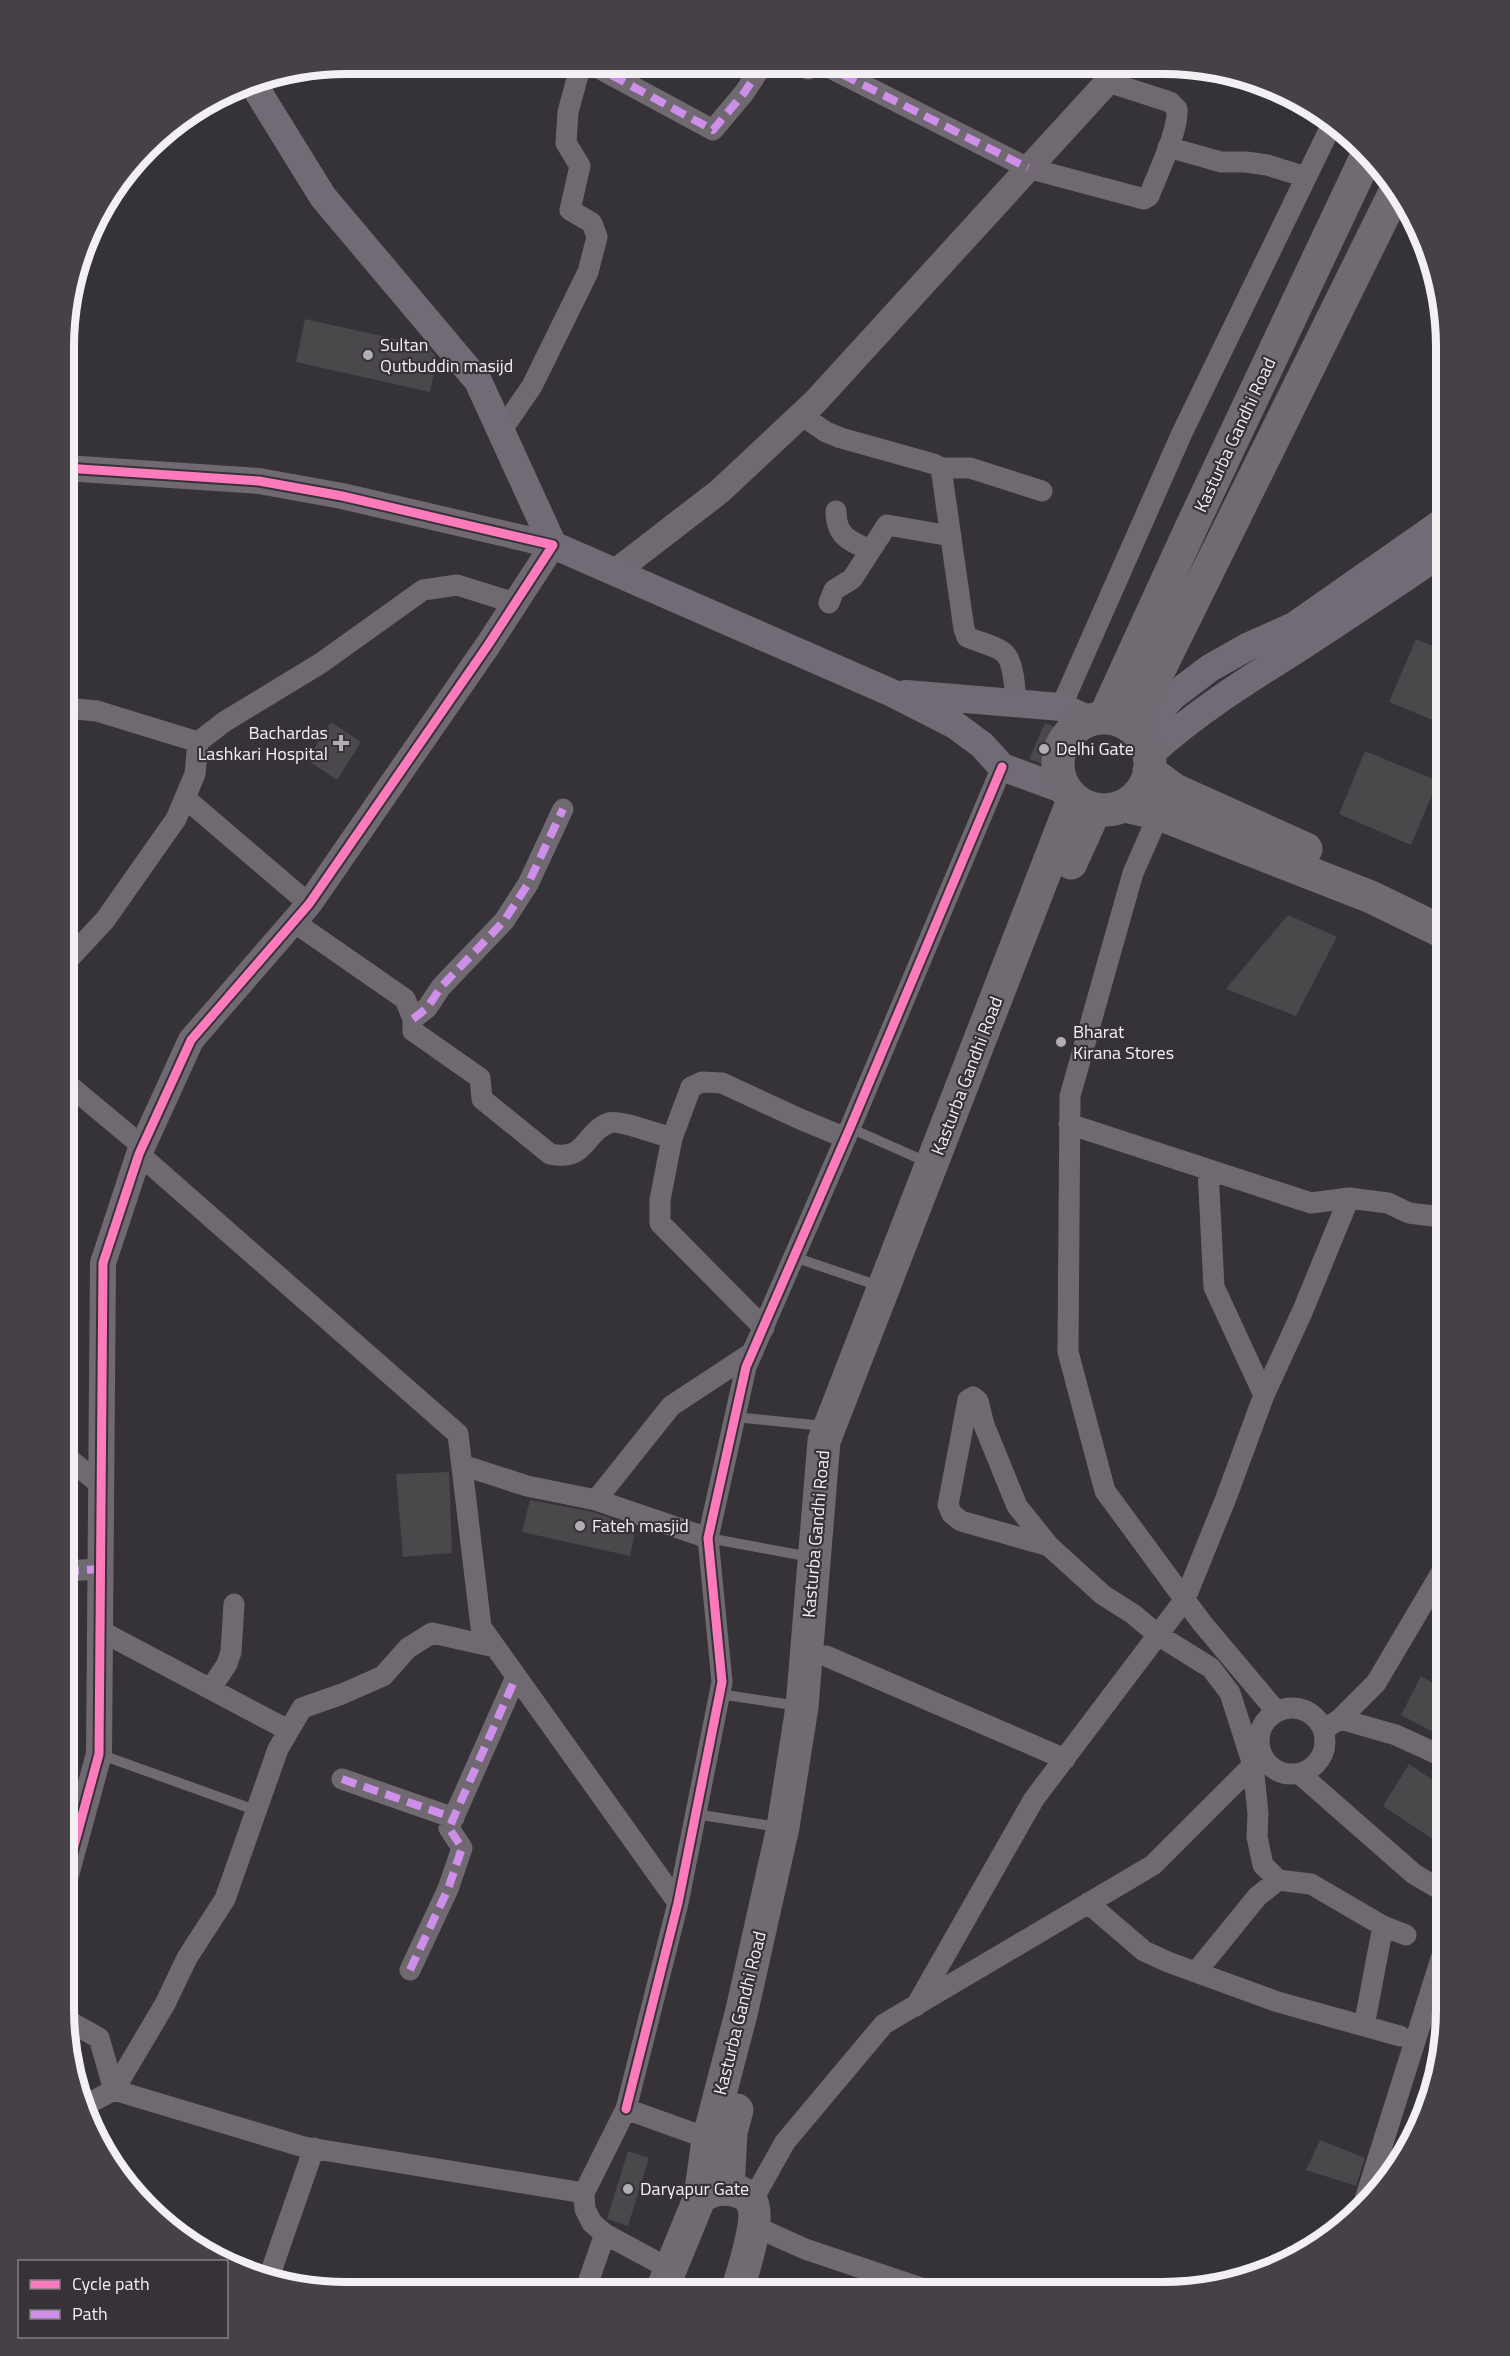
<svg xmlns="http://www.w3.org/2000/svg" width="1510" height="2356" font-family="'Titillium Web',sans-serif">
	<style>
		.building { fill: #4a484b }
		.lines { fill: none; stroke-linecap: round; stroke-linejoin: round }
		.service { stroke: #706972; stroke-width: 10 }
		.minor { stroke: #706972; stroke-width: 21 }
		.tertiary { stroke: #706972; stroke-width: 26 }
		.secondary { stroke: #716b75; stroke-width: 28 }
		.primary { stroke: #706a73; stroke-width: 33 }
		.quiet { stroke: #ce8fe9; stroke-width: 8; stroke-dasharray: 15 8; stroke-linecap: butt }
		.cycleway-casing { stroke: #363238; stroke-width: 13 }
		.cycleway { stroke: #fd7abc; stroke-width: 9 }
		.poi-dot { fill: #b0aeb2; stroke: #363238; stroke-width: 2 }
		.labels { text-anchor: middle; stroke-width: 4.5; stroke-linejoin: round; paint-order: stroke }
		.poi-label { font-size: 18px; fill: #f3f0f4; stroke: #363238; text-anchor: start }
		.street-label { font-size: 18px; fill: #f3f0f4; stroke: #363238 }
		.rim { fill: none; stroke: #f3f0f4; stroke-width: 8 }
	</style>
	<rect width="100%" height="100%" fill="#353337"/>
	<path class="building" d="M305,319l122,27 10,12 -7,34 -134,-30z
		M1416,639l31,13v74l-58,-24z
		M331,722l30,20 -24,38 -30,-20z
		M1045,723l18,7 -15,36 -19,-7z
		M1365,751l73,30 -27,64 -72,-31z
		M1288,915l49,22 -41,79 -70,-27z
		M449,1472l3,81 -49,4 -7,-83z
		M530,1500l63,12 43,15 -6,29 -108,-24z
		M1421,1676l25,15v23l-11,19 -34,-18z
		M1409,1764l37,25v59l-63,-42z
		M1320,2140l45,18 -9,28 -50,-16z
		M628,2151l21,7 -21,68 -21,-7z"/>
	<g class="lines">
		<path class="service" d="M850,1128l79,35
			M794,1257l85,29
			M735,1417l89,9
			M708,1538l103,19
			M719,1694l80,12
			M99,1754l156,56
			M695,1814l83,13"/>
		<path class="minor" d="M591,64l122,66 31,-37 19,-29
			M800,64l8,5 12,-5
			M822,64l206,104 116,31 5,-3c8,-21 30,-66 28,-87l-7,-7 -62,-20
			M1168,147l53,15h25l21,3 39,12
			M801,415l25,17 15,6 93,26 7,4 23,161 3,8c11,5 27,8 36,15 11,8 12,38 13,51
			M501,431l31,-45 56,-114 9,-35 -5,-14 -22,-13 10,-44 -14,-23 2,-31 13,-48
			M941,468h29l72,23
			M836,511c0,25 13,30 34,39
			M829,603l5,-13 18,-11 35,-54 64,11
			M1061,707l121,-274 152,-313
			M65,708l32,3 101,31
			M185,798l124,106
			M1159,814l-26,59 -63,223 -2,256 37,139 97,132 75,89
			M294,922l111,77 8,20v12l67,47 2,21 68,55c37,8 34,-22 59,-31 9,-4 50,12 63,15l19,-51 11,-5 20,1 78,36 46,19
			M64,964l41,-44 71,-101 19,-45 3,-32 26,-20 97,-59 102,-73 34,-5 58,18
			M413,1019l14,-11 14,-21 63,-66 24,-37 35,-75
			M64,1081l78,65
			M1069,1124l242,79 38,-5 39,5 21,10 24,3 14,-3
			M672,1138l-12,62v23l104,105
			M139,1154l319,280 23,193 197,276
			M1208,1170l6,117 50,108
			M64,1253l3,-5
			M64,1455l37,30
			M462,1465l65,21 69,14 75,-94 82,-54
			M596,1500l112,38
			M1049,1546l-88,-25 -9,-7 -4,-9 20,-105 5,-3 5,4 6,24 33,81 32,40 54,49 30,19 25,21 53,33 19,25 23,72 5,48 -1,24 6,28 15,15
			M64,1571l36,-2
			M99,1630l189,100
			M826,1656l239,103
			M211,1688l16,-24 4,-12 3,-48
			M1259 1741a33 33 0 1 1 66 0a33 33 0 1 1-66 0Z
			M1340,1719l56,16 50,23
			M1323,1730l17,-11 36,-36 71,-120
			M1300,1774l114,100 32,19
			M342,1779l112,39
			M1088,1903l56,48 24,11 110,40 122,34
			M410,1970l38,-81 14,-41 -13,-20 67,-151
			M1196,1972l61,-75 21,-17 33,4 72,42 23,9
			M916,2006l118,-207 151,-200 41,-101 38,-103 39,-85 46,-112
			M65,2019l34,19 15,52
			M1364,2026l19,-100
			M114,2090l190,57 280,46
			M82,2107l32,-17 51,-86 22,-46 38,-59 53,-150 24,-41 40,-14 41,-18 25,-28 24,-15 63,14
			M626,2109l52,-206 44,-221 -14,-144 38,-171 104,-239 152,-361
			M752,2201l33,-59 99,-118 269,-159 107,-107
			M1363,2206l83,-263
			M754,2226l51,23 128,43
			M670,2269l-65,-35 -13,-11 -7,-14 -1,-16 42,-84 92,33
			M268,2280l46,-132
			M585,2291l20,-57"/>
		<path class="tertiary" d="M615,572l105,-81 95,-89 308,-337
			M63,1886l36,-132 4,-491 36,-109 52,-114 118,-136 179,-259 65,-100 -211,-49 -83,-15 -194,-13"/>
		<path class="secondary" d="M252,82l71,115 155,184 75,164 339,148 63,32 27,20 20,22 63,23
			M906,694l155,13 29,13
			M1139,734l34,-38 37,-28 39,-22 45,-20 153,-107
			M1149,755c47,-43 99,-75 153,-109 49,-32 97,-64 145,-97"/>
		<path class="primary" d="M1058 764a46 46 0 1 1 92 0a46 46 0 1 1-92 0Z
			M1104,718l86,-188 178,-377
			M1131,727l266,-539
			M1149,771l26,19 131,59
			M1125,806l34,8 212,83 76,37
			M1071,863l24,-53
			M728,2189l3,-57 6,-22
			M700,2197l8,-57 34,-130 41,-183 19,-120 22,-266 249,-641
			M661,2292l39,-95c12,-7 22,-10 36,-6 5,1 12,4 15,10 11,16 -9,72 -14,91"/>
		<path class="quiet" d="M591,64l122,66 31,-37 19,-29
			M800,64l8,5 12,-5
			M822,64l206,104
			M413,1019l14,-11 14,-21 63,-66 24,-37 35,-75
			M64,1571l36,-2
			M342,1779l112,39
			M410,1970l38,-81 14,-41 -13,-20 67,-151"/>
		<defs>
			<path id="cycleway" d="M63,1886l36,-132 4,-491 36,-109 52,-114 118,-136 179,-259 65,-100 -211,-49 -83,-15 -194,-13
				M626,2109l52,-206 44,-221 -14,-144 38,-171 104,-239 152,-361"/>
		</defs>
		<use href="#cycleway" class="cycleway-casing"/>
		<use href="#cycleway" class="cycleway"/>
	</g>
	<g class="poi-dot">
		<circle cx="368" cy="355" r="6"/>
		<path d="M338 734h6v6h6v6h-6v6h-6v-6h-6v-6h6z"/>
		<circle cx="1044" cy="749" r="6"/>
		<circle cx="1061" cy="1042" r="6"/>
		<circle cx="580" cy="1526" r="6"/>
		<circle cx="628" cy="2189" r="6"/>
	</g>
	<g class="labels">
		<g class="poi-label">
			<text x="380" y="351">Sultan<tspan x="380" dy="21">Qutbuddin masijd</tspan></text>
			<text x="328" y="739" text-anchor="end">Bachardas<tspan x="328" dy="21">Lashkari Hospital</tspan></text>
			<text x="1056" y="755">Delhi Gate</text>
			<text x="1073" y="1038">Bharat<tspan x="1073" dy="21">Kirana Stores</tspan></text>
			<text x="592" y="1532">Fateh masjid</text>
			<text x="640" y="2195">Daryapur Gate</text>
		</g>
		<g class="street-label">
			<text transform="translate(1235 435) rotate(-65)" y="6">Kasturba Gandhi Road</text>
			<text transform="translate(967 1076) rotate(-69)" y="6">Kasturba Gandhi Road</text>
			<text transform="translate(816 1534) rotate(-85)" y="6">Kasturba Gandhi Road</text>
			<text transform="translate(740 2013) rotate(-76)" y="6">Kasturba Gandhi Road</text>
		</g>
	</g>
	<path d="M0 0H1510V2356H0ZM347 74H1163A273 273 0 0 1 1436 347V2009A273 273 0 0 1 1163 2282H347A273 273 0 0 1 74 2009V347A273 273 0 0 1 347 74Z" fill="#454147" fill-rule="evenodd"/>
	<path class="rim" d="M347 74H1163A273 273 0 0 1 1436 347V2009A273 273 0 0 1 1163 2282H347A273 273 0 0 1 74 2009V347A273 273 0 0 1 347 74Z"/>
	<rect x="18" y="2260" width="210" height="78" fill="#363238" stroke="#827e83" stroke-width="1.5"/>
	<rect x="30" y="2280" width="30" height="9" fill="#fd7abc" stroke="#827e83" stroke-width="1.5"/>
	<text x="72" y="2290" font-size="18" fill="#f3f0f4">Cycle path</text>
	<rect x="30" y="2310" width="30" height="9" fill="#ce8fe9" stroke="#827e83" stroke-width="1.5"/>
	<text x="72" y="2320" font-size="18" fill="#f3f0f4">Path</text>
</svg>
